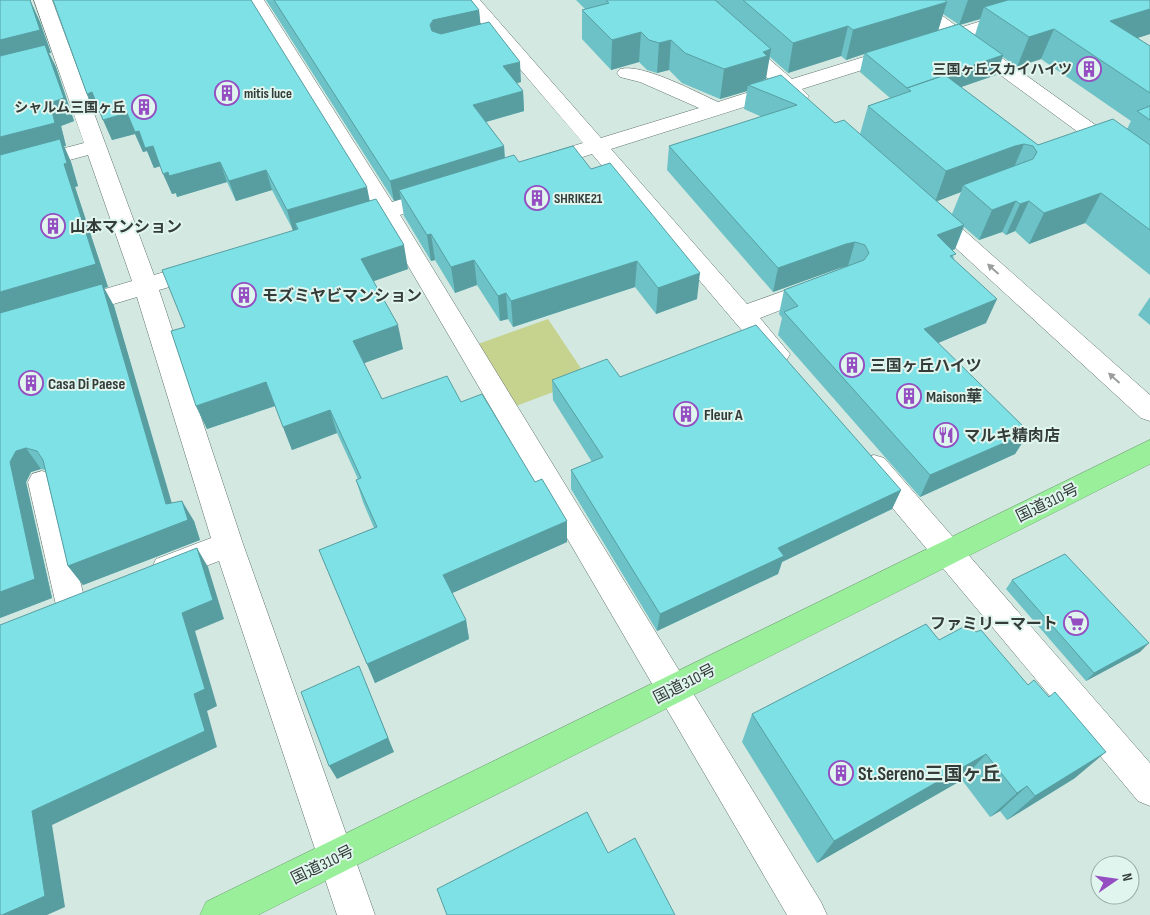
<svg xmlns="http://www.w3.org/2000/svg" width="1150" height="915" font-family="'Sofia Sans Condensed','Noto Sans JP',sans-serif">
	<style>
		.green { fill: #c6d38f }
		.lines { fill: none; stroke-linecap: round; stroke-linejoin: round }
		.minor-casing { stroke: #5f726b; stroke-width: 1 }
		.highway-casing { stroke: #76b078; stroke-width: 1 }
		.minor { fill: #fff; fill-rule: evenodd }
		.highway { fill: #99ef9a; fill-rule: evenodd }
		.wall { fill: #6cc2c6; fill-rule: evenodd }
		.shaded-wall { fill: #589ea1 }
		.building { fill: #7de1e6; stroke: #589ea1 }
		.oneway { fill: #9a9e9c }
		.labels { text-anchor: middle; stroke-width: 4; stroke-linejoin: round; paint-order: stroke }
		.far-poi-label { font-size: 14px; font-weight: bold; fill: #343c39; stroke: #e0f5ee; text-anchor: end }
		.poi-label { font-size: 16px; font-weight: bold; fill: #343c39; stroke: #e0f5ee; text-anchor: start }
		.street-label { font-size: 16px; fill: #343c39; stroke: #e0f5ee }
		.near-poi-label { font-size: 19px; font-weight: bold; fill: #343c39; stroke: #e0f5ee; text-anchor: start }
	</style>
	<rect width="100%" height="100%" fill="#d3e8e0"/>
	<path class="green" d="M548,319l40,60 -72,27 -38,-62z"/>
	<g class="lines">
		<defs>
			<path id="minor" d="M34,0h18l102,275 48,-14 8,2 4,6 -4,6 -51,15 84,254 132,371h-38l-118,-354 -52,20 -11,-4 -4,-9 4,-9 55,-21 -74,-241 -137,41v-18l132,-39 -44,-126 -88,24v-14l84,-22z
				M246,0h18l128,202 46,-14 8,2 3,5 -3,5 -46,15 421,687 6,13h-40l-405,-694 -34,10 -8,-2 -3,-5 3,-5 34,-11z
				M461,0h19l121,138 98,-30 -59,-26 -20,-5 -3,-4 3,-4c22,-6 76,23 98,33l56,-18 -92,-84h20l90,79 150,-46 -42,-33h21l38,28 89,-28h28l-3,4 -102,32 179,128v17l-8,-2 -188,-138 -152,48 7,7 -3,4c-10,3 -14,0 -21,-6l-174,55 136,155 70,-25 8,2 4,6 -4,6 -65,25 30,36 -4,7 -9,2 -9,-2 -176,-207 -50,16 -8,-2 -3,-5 3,-5 49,-15z
				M932,207l8,2 210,186v26l-9,-3 -217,-199 -3,-5 3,-5z
				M874,455l10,3 266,305v43l-12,-5 -274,-327 -4,-8 4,-8z
				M42,471l10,3 4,8 30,123 -4,10 -11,4 -11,-4 -4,-10 -28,-123 4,-8z"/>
			<path id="highway" d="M1150,440v24l-892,451h-58l6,-13z"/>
		</defs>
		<use href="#minor" class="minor-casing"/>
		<use href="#highway" class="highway-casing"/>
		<use href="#minor" class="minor"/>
		<use href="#highway" class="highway"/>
	</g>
	<path class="wall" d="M0,0h30l10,22 11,31h-2l7,14 18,54 -13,5 5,20h-2l7,16 7,24 -3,1 33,100 -4,1 10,18 57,197 23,18 6,19 -117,45 -15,-19 -23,-96 -4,-1 -10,3 -5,10 26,116 -52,20z
		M266,0h205l8,10 1,14 41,58 -4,1 6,8 1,20 -38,11 18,24 1,12 14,4 178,137 -41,15 -21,-27 -122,40 -5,-8 -8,2 -23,-36 -22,8 -20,-33 -4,1 -27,-45 -3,-17 -7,2z
		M576,0h574v34l-13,4 13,8v229l-65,-52 -56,21 -14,-13 -9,4 -4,-3 -23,8 -15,-13 -9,22 -3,1 2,9 32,64 -48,20 91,89 -14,22 -95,43 -142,-162 4,-17 -3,-4 5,-24 63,-24 -7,2 -67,24 -106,-122 2,-24 93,-29 -18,-8 3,-18 -27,8 -38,-16 -13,-13 -12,3 -10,-3 -8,-8 -28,8 -29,-31v-29l3,-1zM943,14l15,10 -20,6zM980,19l-5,16 -15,-10zM864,54l-4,18 30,26 -22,8 -8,28 -25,-11 -72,-42 7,-24 18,16 53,-17 5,4zM1003,57l14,10 24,-8 90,62 -4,8 -89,16 -78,-58 36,-12zM961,192l-9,22 -15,-13z
		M87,94l283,107 38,68 -35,12 30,68 -39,14 18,36 79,3 106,140 -115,51 14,27 3,19 -94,44 -56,-133 55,-22 -11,-26 -7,-22 2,-1 -21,-46 -45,17 -17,-44 -68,23 -11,-23 -11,-79 108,-97 -21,-40 -36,11 -9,-19 -50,15 -1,-4 -4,1 -11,-28 -7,2 -7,-17 -4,1 -8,-18 -23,6 -12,-28 -4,2z
		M1150,297v28l-12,-10z
		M620,377l281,113 -9,19 -110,53 -4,12 -121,57 -86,-142v-19l21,-8 -39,-62 -1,-20z
		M1012,580l128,72 -54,29 -80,-92z
		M939,640l136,138 -68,42 -7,-9 -10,6 -28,-37 -145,83 -75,-121 10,-28z"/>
	<path class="shaded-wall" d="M30,0l10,22 11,31h-2l7,14 18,54 -13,5 5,20h-2l7,16 7,24 -3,1 33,100 -4,1 10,18 64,218 -178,-206v-278z
		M968,0h74l-58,7 -4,12 -21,6z
		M947,2l-9,29 -73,22 -1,1 -18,6 7,-30z
		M1150,9v25l-53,17 13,-30z
		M479,10l2,19 -49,16 -2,-20 3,-5z
		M848,26l-7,30 -53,17 5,-30z
		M1054,29l-13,30 -24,8 12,-30z
		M641,32l-2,30 -28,8 1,-30z
		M671,40l-2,30 -12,3 2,-30z
		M771,49l-5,30 -18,6 -1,6 -27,8 4,-30 39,-17z
		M1003,55l-7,20 -89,31 4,-15 -4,-3z
		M520,62l1,20 -16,4 -2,-20z
		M523,91l1,20 -49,14 -2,-20z
		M92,92l9,20 -5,2 -9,-20z
		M127,113l12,18 14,15 8,20 -7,2 -7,-17 -4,1 -8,-18 -23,6 -9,-20z
		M1024,144l-13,30 -48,11 -2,7 -26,10 11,-31 69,-25z
		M504,146l1,20 -106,24 2,9 -7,2 -4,-20z
		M220,162l7,20 -50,15 -1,-4 -4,1 -9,-20z
		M266,170l6,20 -36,11 -7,-20z
		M367,187l4,20 -76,16 2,7 -4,1 -6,-21z
		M1101,193l-16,30 -56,21 15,-31z
		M1016,201l-14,31 -23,8 13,-30z
		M1029,201l-14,30 -9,4 14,-31z
		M964,225l-9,24 -27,10 9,-24z
		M431,234l4,26 -4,1 -4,-26z
		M855,242l-7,24 -8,2 -67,24 5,-24 68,-24z
		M404,245l4,24 -42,15 -5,-25z
		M474,260l3,25 -22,8 -4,-26z
		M637,261l-2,26 -122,40 -2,-26z
		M700,273l-3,26 -41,15 2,-26z
		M506,293l2,26 -8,2 -2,-25z
		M997,299l-11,24 -72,30 10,-24z
		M398,325l5,24 -44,16 -6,-24z
		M266,382l9,24 -68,23 -11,-23z
		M330,410l7,23 -45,17 -9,-23z
		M1029,432l-14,22 -95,43 10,-22z
		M26,448l15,21 -10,3 -5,10 26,116 -52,20v-26l10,-130 6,-11z
		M901,490l-9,19 -110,53 -4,12 -121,57 3,-17 118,-66z
		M182,501l12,20 6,19 -117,45 -15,-19z
		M567,521v21l-119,53 -5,-20z
		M197,548l11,19 16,52 -29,12 22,75 -10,5 10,36 -165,78 13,82 -18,8h-45l30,-104 162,-117 -12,-81z
		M466,620l3,19 -94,44 -8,-19z
		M1149,643l-9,9 -54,29 8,-8z
		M365,681l29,71 -57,27 -8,-13z
		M1106,752l-31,26 -68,42 28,-24z
		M986,754l-24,26 -145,83 17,-22z
		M1027,786l-27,25 -10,6 27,-24z"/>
	<path class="building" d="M0,0h30l10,30 -40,10z
		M53,0h198l116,187 -80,23 -21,-40 -37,11 -9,-19 -51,14 -1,-4 -5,2 -10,-28 -8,2 -6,-17 -4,1 -8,-19 -24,7 -11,-28 -5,2z
		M274,0h197l8,10 -46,10 -3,5 2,6 9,3 48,-12 31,40 -17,4 20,25 -50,14 31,41 -114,35z
		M606,0h109l56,49 -8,3 4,4 -43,13 -39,-16 -14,-13 -12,3 -10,-3 -8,-8 -29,8 -30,-30 27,-7z
		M743,0h202l2,2 -94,28 -5,-4 -55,17z
		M1008,0h142v9l-40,12 40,25v47l-96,-64 -25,8 -45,-30z
		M959,24l44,31 -96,33 -42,-35z
		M45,45l19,53 -14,5 5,20 -55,14v-81z
		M781,75l54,48 9,-3 120,105 -27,10 19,19 -6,2 47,43 -73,30 105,103 -99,43 -146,-163 14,-6 -14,-16 80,-30 5,-7 -4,-8 -10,-3 -9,2 -68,24 -109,-122 128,-41 -49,-20z
		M945,75l93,70 75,-26 37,26v85l-49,-37 -57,20 -15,-12 -9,3 -4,-3 -24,9 -29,-25 70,-26 4,-7 -4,-6 -9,-2 -9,2 -69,25 -78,-65 43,-15 -4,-3z
		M1150,106v14l-13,-9z
		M60,139l7,24 -3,1 32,100 -96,28v-137z
		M573,146l18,23 19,-6 90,110 -42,15 -21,-27 -126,40 -5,-8 -8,3 -24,-36 -23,7 -20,-33 -4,1 -28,-45 115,-35 5,7z
		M376,199l28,46 -43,14 37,66 -45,16 29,58 65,-23 14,26 21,-8 53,88 7,-3 25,42 -124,54 23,45 -99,44 -48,-114 58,-23 -21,-47 5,-2 -31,-68 -47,17 -17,-45 -70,24 -25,-75 14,-4 -23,-57 136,-41 -3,-6z
		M102,284l64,220 16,-3 6,19 -120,46 -25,-106 -6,-9 -11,-3 -10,3 -6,11 25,117 -35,13v-279z
		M756,325l145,165 -123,58 6,8 -124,58 -89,-144 32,-13 -51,-77 55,-21 13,18z
		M197,548l16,52 -31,13 23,76 -11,5 11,37 -173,80 13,85 -43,19h-2v-290z
		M1065,554l84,89 -55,30 -82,-93z
		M926,624l13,16 30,-16 7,8 5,-2 47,55 6,-5 15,17 6,-5 51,60 -71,44 -8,-10 -10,7 -31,-39 -152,87 -82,-127z
		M359,666l29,72 -59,28 -28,-74z
		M587,812l21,41 27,-15 40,77h-228l-10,-26z"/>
	<defs><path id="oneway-solid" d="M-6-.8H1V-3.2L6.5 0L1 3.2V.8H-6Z" transform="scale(1.25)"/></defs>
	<g class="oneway">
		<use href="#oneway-solid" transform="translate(993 269) rotate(-138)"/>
		<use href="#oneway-solid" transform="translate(1114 378) rotate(-138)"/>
	</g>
	<defs>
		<symbol id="building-ring" viewBox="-11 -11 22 22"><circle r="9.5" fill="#e0f5ee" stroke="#944ec2" stroke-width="1.5"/><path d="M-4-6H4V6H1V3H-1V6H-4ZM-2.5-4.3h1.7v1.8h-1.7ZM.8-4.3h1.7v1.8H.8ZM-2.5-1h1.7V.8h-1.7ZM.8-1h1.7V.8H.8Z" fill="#944ec2"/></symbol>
		<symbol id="restaurant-ring" viewBox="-11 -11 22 22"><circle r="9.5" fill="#e0f5ee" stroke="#944ec2" stroke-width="1.5"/><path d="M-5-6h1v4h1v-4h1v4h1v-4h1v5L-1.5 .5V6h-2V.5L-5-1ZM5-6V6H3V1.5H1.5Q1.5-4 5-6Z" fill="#944ec2"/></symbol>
		<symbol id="supermarket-ring" viewBox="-11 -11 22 22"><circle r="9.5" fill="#e0f5ee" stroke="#944ec2" stroke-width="1.5"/><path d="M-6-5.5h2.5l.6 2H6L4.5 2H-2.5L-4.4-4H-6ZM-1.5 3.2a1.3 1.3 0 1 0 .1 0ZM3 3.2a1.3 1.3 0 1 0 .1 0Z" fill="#944ec2"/></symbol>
	</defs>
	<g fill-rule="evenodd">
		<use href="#building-ring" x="1075" y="55" width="28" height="28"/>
		<use href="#building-ring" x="213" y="79" width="28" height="28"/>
		<use href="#building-ring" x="130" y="93" width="28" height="28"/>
		<use href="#building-ring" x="523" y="184" width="28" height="28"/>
		<use href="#building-ring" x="39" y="212" width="28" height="28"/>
		<use href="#building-ring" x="230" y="281" width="28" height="28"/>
		<use href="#building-ring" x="838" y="351" width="28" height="28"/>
		<use href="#building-ring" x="17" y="369" width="28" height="28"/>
		<use href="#building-ring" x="895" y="382" width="28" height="28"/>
		<use href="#building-ring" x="672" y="400" width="28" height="28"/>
		<use href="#restaurant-ring" x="932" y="421" width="28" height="28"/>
		<use href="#supermarket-ring" x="1062" y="609" width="28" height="28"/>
		<use href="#building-ring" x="827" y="759" width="28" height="28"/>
	</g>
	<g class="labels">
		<g class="far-poi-label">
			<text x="1072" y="74">三国ヶ丘スカイハイツ</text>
			<text x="244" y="98" text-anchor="start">mitis luce</text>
			<text x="126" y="112">シャルム三国ヶ丘</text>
			<text x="554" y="203" text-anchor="start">SHRIKE21</text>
		</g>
		<g class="poi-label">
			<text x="70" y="232">山本マンション</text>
			<text x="262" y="301">モズミヤビマンション</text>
			<text x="870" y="371">三国ヶ丘ハイツ</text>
			<text x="48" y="389">Casa Di Paese</text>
			<text x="926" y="402">Maison華</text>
			<text x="704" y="420">Fleur A</text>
			<text x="964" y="441">マルキ精肉店</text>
			<text x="1058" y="629" text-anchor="end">ファミリーマート</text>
		</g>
		<g class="street-label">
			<text transform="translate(1047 502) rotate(-26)" y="6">国道310号</text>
			<text transform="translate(684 683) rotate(-27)" y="6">国道310号</text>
			<text transform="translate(322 864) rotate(-26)" y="6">国道310号</text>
		</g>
		<g class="near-poi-label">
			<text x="858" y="780">St.Sereno三国ヶ丘</text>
		</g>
	</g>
	<g transform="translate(1115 880) rotate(77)"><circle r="24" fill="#e0f5ee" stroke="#9baba6"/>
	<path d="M0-4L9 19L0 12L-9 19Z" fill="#944ec2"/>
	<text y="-8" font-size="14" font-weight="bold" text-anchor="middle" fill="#343c39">N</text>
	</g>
</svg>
